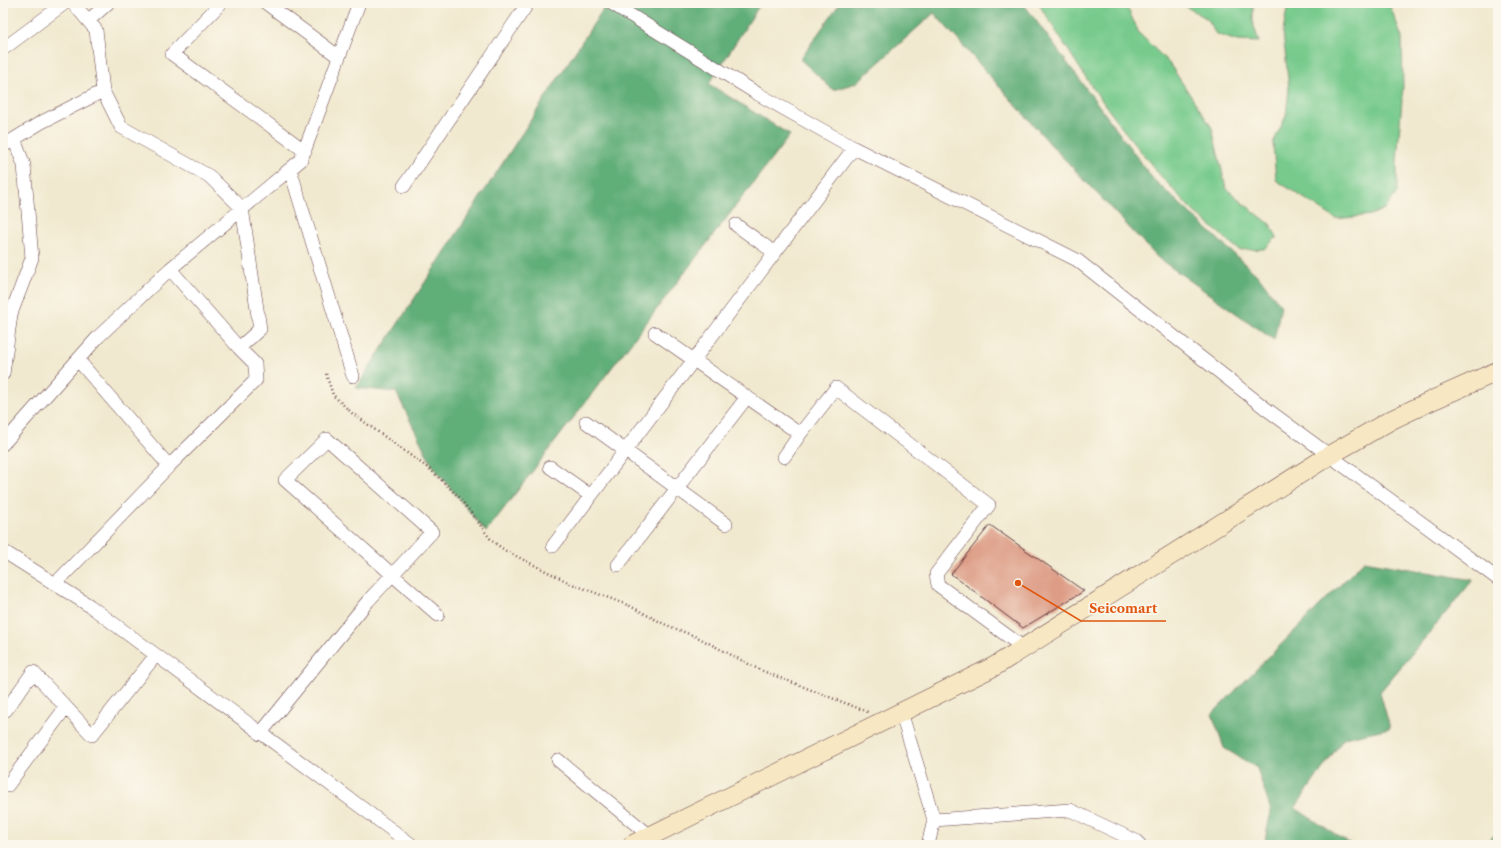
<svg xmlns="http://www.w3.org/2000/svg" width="1501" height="848" font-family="'Libre Caslon Text',serif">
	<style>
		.green { fill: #77ca8c; stroke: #60745c }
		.forest { fill: #61ae78; stroke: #566652 }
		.building { fill: #dd9c85 }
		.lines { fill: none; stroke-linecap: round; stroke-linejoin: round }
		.street-casing { stroke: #633d44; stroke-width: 14 }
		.secondary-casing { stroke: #633d44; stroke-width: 20 }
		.path { stroke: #633d44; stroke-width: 2.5; stroke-dasharray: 1 3; stroke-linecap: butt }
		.street { stroke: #fff; stroke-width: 13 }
		.secondary { stroke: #f7e8c3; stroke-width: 19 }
		.leader { fill: none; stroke: #e0560e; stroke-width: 1.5 }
		.callout-dot { fill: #e0560e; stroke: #fbf7ec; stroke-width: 1.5 }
		.callout-label { font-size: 13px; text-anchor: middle; font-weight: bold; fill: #e0560e; stroke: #fbf7ec; stroke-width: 3.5; stroke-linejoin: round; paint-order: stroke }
	</style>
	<rect width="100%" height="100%" fill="#fbf7ec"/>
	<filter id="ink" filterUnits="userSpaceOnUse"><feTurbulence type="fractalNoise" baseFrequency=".025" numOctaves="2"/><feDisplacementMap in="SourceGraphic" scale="8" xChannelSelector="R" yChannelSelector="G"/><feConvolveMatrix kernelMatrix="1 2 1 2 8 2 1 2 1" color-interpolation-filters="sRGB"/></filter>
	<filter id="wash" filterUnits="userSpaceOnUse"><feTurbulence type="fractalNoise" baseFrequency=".012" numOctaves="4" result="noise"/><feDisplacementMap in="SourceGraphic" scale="16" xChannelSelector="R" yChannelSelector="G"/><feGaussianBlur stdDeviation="0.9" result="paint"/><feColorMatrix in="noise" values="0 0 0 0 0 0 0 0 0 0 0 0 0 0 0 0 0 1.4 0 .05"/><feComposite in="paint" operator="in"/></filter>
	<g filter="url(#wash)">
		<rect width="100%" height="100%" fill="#f1e9cf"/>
		<path class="green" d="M1038,3h87l14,30 30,30 43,65 14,60 18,16 26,20 7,13 -13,12 -25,1 -47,-40 -33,-36 -41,-51 -28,-39z
			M1179,3h74v20l6,19 -22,-1 -21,-7 -10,-16z
			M1288,3h101l13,35 1,49 -6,74v31l-11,16 -15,7 -35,4 -60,-39 -3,-37 13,-27 3,-27 -6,-57z"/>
		<path class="forest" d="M607,3h154l-52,81 81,51 -304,397 -53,-65 -37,-75 -40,-4z
			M840,3h183l130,176 107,99 21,28 -7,34 -116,-82 -105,-111 -119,-134 -78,70 -23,7 -33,-31z
			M1364,561l109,19 -93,112 10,36 -46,10 -49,70 57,37h-88l7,-34 -14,-43 -33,-20 -12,-34z
			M1498,831v14h-13z"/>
		<g id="blocks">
			<path class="building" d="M990,525l94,66 -61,37 -72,-54z"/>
		</g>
	</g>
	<g filter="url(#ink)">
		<use href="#blocks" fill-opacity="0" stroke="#633d44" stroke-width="1"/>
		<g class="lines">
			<defs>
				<path id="street" d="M73,3l23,27 7,61 18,36 88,49 33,32 18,121 -21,19 -69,-79
					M221,3l-49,51 133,97
					M611,3l147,91 96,54 223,112 188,148 233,171
					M88,21l20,-18
					M3,49l62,-46
					M339,57l20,-54
					M3,146l37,-23 63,-32
					M290,169l63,207
					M404,186l124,-183
					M736,225l39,28
					M655,333l145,101
					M3,374l8,-60 21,-56 -8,-93 -10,-26
					M586,422l140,102
					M3,444l95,-107 72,-68 131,-109 38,-103 -73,-54
					M784,457l16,-23 36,-46 153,117 -53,69 2,11 86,63
					M169,466l87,-86 -1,-16 -16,-16
					M550,467l41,29
					M553,546l301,-398
					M3,551l87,55 322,239
					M618,565l129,-168
					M55,584l114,-118 -91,-106
					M6,710l27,-38 59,63 64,-80
					M901,712l33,108 136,-10 66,31 4,4
					M260,734l108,-133 64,-69 -105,-93 -42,41 153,135
					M558,760l92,76
					M3,783l4,3 59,-79
					M928,845l6,-25"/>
				<path id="secondary" d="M632,845l363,-179 335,-211 61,-35 44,-21 63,-28"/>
			</defs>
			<use href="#street" class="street-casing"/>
			<use href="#secondary" class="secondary-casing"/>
			<path class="path" d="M326,374l7,21 19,18 80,58 27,26 33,44 14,10 66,33 58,22 34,18 35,14 61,32 108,42"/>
			<use href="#street" class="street"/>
			<use href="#secondary" class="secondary"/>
		</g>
	</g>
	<path class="leader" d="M1018 583L1081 621H1166"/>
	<circle class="callout-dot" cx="1018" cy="583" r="4"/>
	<g class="callout-label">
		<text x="1123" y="613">Seicomart</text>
	</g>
	<rect width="1501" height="848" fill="none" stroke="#fbf7ec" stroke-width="16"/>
</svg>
